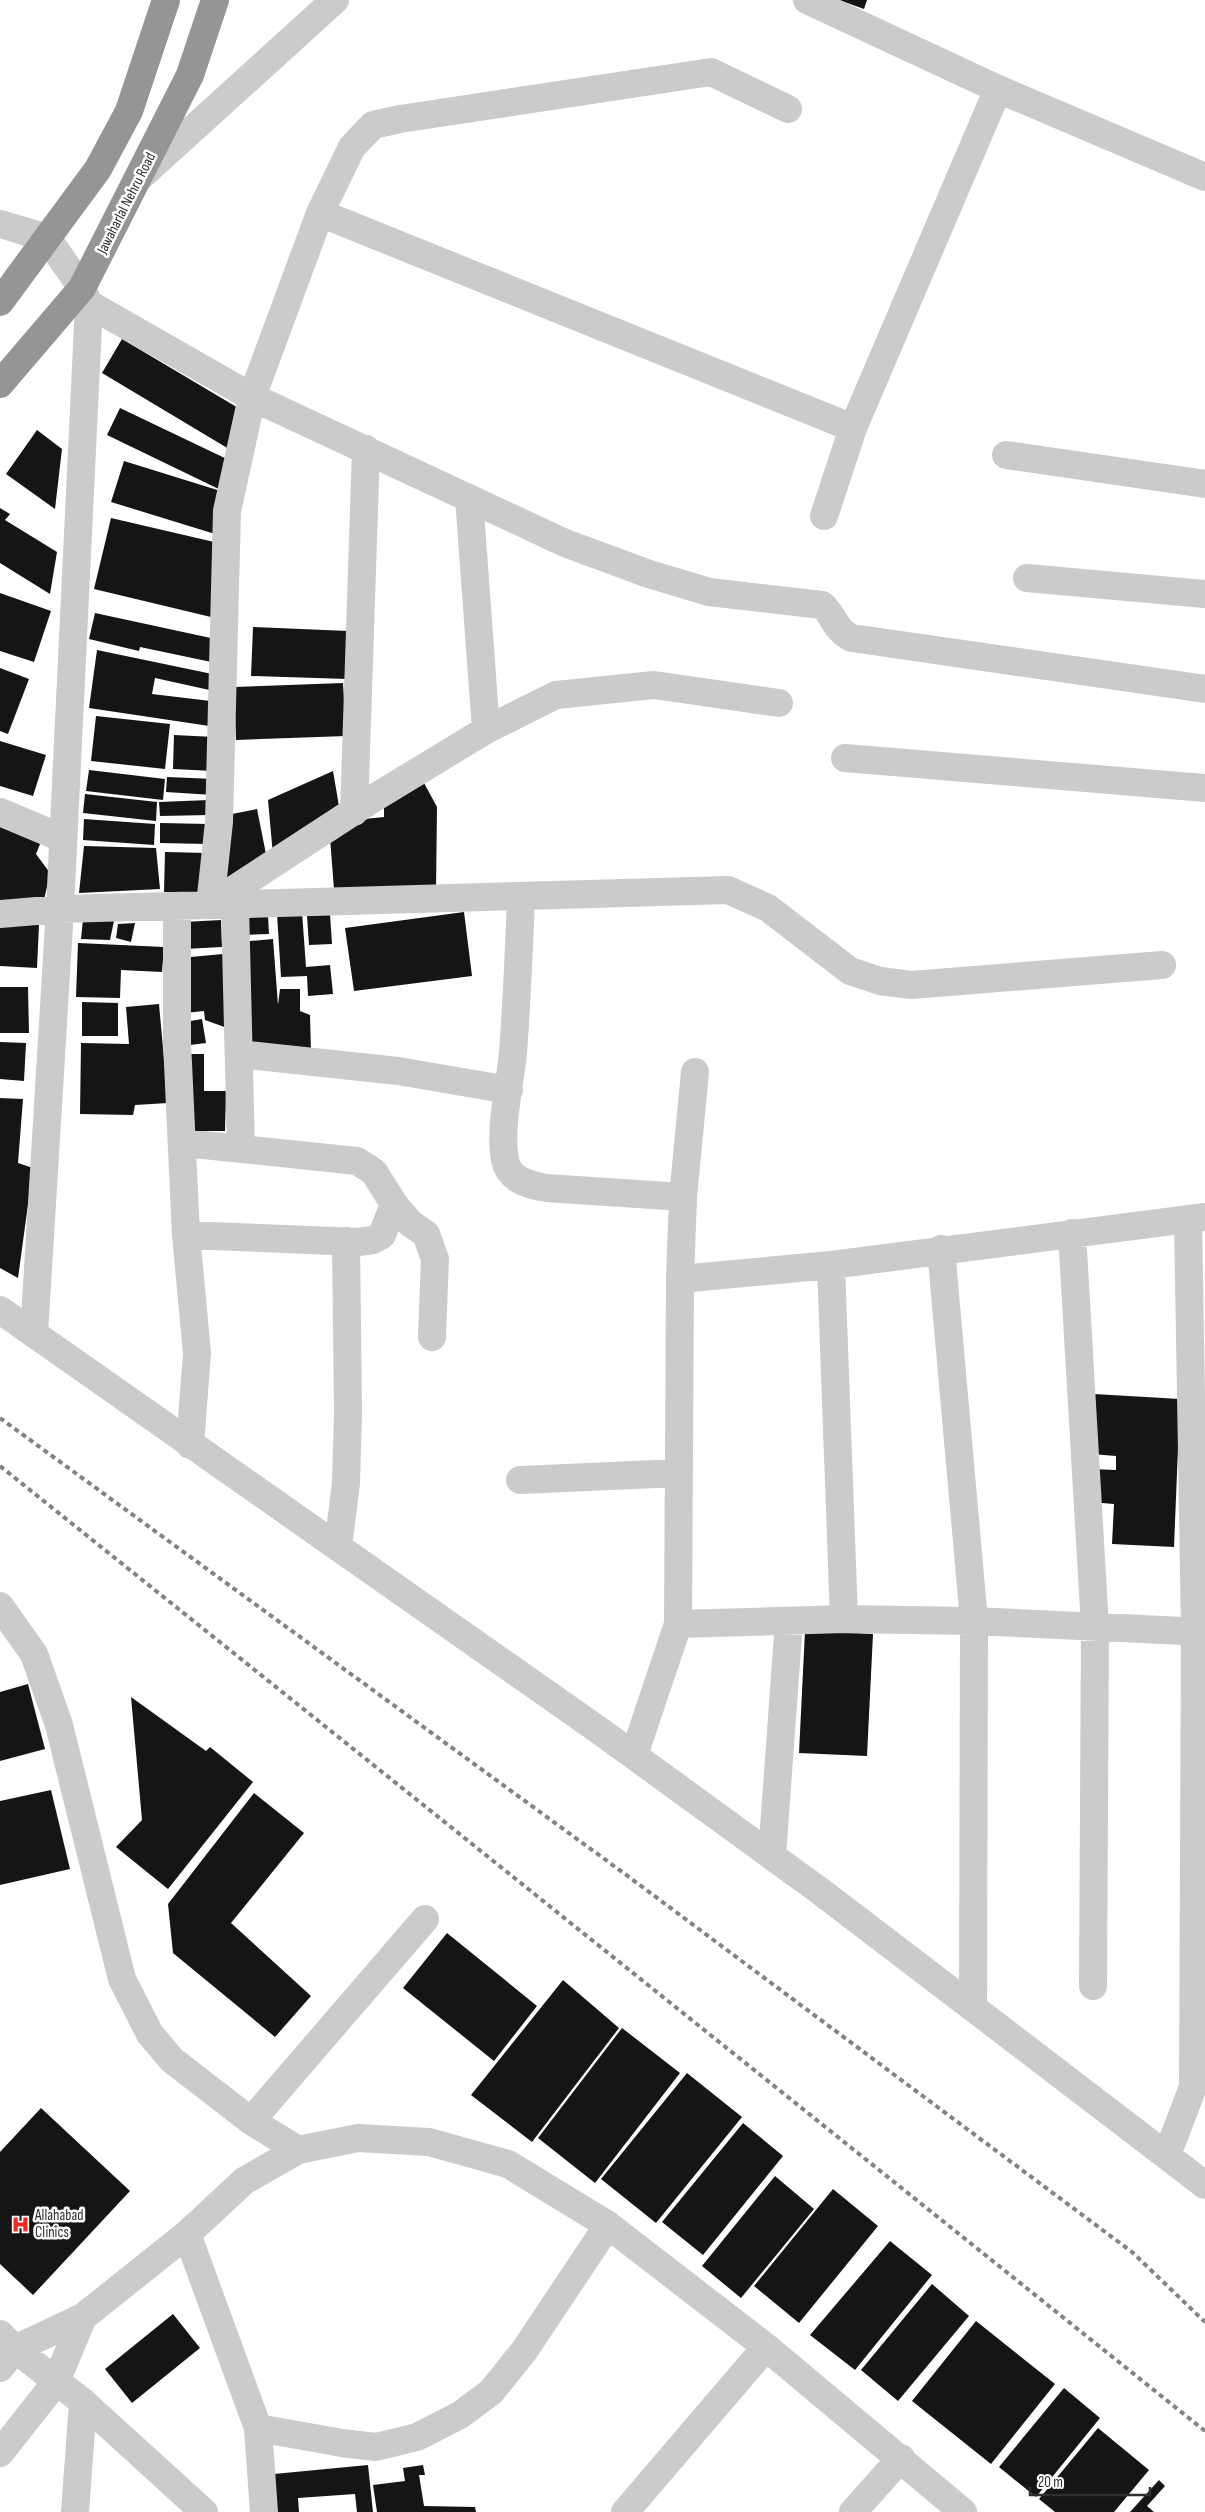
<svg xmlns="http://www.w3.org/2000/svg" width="1205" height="2512" font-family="'Sofia Sans Condensed',sans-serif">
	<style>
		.building { fill: #151515 }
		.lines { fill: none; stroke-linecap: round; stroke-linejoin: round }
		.street { stroke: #cbcbcb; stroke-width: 28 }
		.highway { stroke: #959595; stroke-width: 28 }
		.rail { stroke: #838383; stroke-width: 4; stroke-dasharray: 5 4; stroke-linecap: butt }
		.labels { text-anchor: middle; stroke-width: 5; stroke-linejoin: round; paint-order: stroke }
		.street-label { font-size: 15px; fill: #2e2e2e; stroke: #fff }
		.poi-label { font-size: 15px; fill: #2e2e2e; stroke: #fff; text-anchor: start }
	</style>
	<rect width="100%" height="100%" fill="#fff"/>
	<path class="building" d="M839,0h28l-3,9z
		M122,339l118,70 -11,40 -127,-76z
		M120,408l111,53 -4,32 -120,-58z
		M37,430l25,19 -7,60 -49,-35z
		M124,461l103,32 -12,41 -104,-32z
		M0,508l10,6 -5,6 52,32 -7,42 -50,-31z
		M111,518l116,27 -16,72 -117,-28z
		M0,593l51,18 -17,51 -34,-11z
		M95,613l125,27 -4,23 -76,-16 -1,4 -50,-12z
		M253,627l95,4 -1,48 -96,-3z
		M97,650l120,25 -3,16 -59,-13 -3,16 67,8 -3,25 -127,-19z
		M0,668l29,11 -21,55 -8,-3z
		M343,683l3,53 -110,4 -2,-53z
		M96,716l74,8 -5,45 -74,-8z
		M174,735l41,2 -2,34 -40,-2z
		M0,741l46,14 -13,41 -33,-10z
		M89,770l76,9 -2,21 -77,-9z
		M333,771l7,41 -67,43 -5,-55z
		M167,777l48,2 -2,16 -47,-3z
		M424,783l13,24 -1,85 -102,-3 -4,-51 24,-18 30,-3v-13z
		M85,794l72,8 -1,19 -73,-8z
		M209,800v15l-49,1 -1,-14z
		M257,809l10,50 -47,29 7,-73z
		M0,817l44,17 -8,20 14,19 -8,36h-42z
		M84,819l71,5 -1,21 -71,-5z
		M160,823l48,1 -1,20 -47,-1z
		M84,846l72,2 4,41 -81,4z
		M165,852l43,1 -1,40 -43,-1z
		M302,912l4,55 24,-2 3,29 -25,2 -1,-20 -26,1 -4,-63z
		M464,912l8,64 -118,15 -9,-63z
		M330,914l2,30 -23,1 -2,-29z
		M268,915l1,19 -27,1 -1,-19z
		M83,919l31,2 -4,19 -29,-1z
		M221,920l1,27 -38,2 -1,-27z
		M0,923l39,2 -2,43 -37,-2z
		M135,923l-4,19 -15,-4 2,-14z
		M273,939l5,66 2,-16h20v22l10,4 1,37 -68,-3 -4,-107z
		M78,943l86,4 -2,25 -41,-2 -1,28 -44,-1z
		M223,954l7,75 -25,-9 -1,-9 -19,2 -5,-55z
		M0,987h28l1,46h-29z
		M82,1002l36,1v33h-36z
		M159,1004l9,99 -33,2 -2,10 -53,-1 1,-71 48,1 -3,-37z
		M202,1019l4,24 -24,3 -3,-23z
		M0,1042l26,1 -2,38 -24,-2z
		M186,1054h18v37h22l-1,40h-21l1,8h-19z
		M0,1098l23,1 -5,64 15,5 -15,110 -18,-10z
		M1094,1394l86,5 -6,148 -62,-3 2,-40 -25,-2 1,-33 26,1v-14l-25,-2z
		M805,1631l68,3 -6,122 -68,-3z
		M28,1684l17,65 -45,12v-69z
		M131,1697l75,54 4,-4 43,35 -85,107 -52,-42 26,-27z
		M51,1790l19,79 -70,16v-84z
		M254,1793l50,40 -73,90 80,73 -36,41 -102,-84 -5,-49z
		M447,1933l90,73 -43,55 -91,-73z
		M563,1980l56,48 -87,114 -61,-47z
		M622,2028l58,45 -85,110 -57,-45z
		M687,2073l55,44 -86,106 -55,-44z
		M41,2108l89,83 -97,104 -33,-31v-112z
		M743,2123l40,33 -80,99 -41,-33z
		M775,2176l39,33 -73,89 -39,-32z
		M833,2189l45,37 -79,97 -45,-37z
		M890,2241l42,34 -77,95 -45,-35z
		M932,2284l37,32 -71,85 -37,-31z
		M173,2314l27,34 -68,55 -27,-34z
		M976,2321l79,63 -64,80 -79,-63z
		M1064,2388l36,30 -64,79 -37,-30z
		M1098,2428l51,42 -35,42h-59l-16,-13z
		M368,2465l5,47h-16l-2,-18 -57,4 1,14h-22l-3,-38z
		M423,2465l2,10h-6l5,31 51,1 1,5h-99l-4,-27 32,-4 -2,-13z
		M1159,2480l6,6 -18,20 7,6h-24z"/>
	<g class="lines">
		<path class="street" d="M807,0l191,89 207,88
			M788,109l-77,-37 -311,47 -27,6 -21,22 -32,66 -68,184 -25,114 -8,311 -9,83 518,-15 40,18 82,63 30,10 31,4 251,-20
			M140,177l195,-177
			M320,213l533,215
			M0,224l47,14 35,50 7,16 -29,605 -26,425
			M89,304l163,93 313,146 84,31 60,18 113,13c12,10 13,26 30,33l353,51
			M1006,455l199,29
			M469,498l17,232
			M824,516l29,-88 145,-339
			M1027,578l178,16
			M845,758l360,30
			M0,812l62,26
			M354,812l12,-363
			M521,897c-2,52 -4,104 -8,156 -3,32 -14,75 -8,107 4,20 24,25 41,28l137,9
			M235,905l6,244
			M177,906v136l9,193 11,118 -7,92
			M0,914l60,-5 150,-4 164,-107 112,-68 70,-35 98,-10 125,18
			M239,1054l159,17 111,19
			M184,1143l173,18 17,11 20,32 16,19 16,11 9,25 -3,78
			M1072,1233l23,394 -2,359
			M186,1235l172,7 15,-2 9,-5 12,-31
			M941,1249l33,372 -1,385
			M831,1265l13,354
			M680,1279l3,-82 12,-125
			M0,1310l600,421 220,160 385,294
			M520,1480l159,-7
			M338,1547l8,-64 2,-71 -2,-171
			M0,1606l34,48 25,71 63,254 28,55 22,26 79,61 47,29
			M678,1624l166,-5 130,2 231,11
			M634,1755l44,-131 2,-345 151,-14 374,-48
			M772,1856l17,-235
			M251,2121l174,-202
			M1167,2155l26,-68 2,-455 -7,-413
			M187,2234l71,194 84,15 34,4 41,-10 43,-22 31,-23 33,-41 84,-126
			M0,2334l15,15 68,53 121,110
			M0,2368l15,-19 68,-32 104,-83 57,-53 54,-31 60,-12 71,4 79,22 100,61 158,122 197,165
			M258,2428l6,84
			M0,2453l56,-71 27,-65
			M75,2512l8,-110
			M625,2512l141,-165
			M853,2512l48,-54"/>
		<path class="highway" d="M0,302l98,-133 31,-58 37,-111
			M0,384l82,-96 108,-213 25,-75"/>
		<path class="rail" d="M0,1418l625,456 507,378 73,70
			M0,1466l1205,965"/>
	</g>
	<defs>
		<symbol id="hospital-bare" viewBox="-9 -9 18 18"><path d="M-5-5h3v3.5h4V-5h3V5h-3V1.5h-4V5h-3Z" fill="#f42722" stroke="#fff" stroke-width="2.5" paint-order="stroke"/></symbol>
	</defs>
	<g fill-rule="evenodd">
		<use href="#hospital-bare" x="8" y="2212" width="25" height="25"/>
	</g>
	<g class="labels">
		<g class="street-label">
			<text transform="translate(126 203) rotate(-63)" y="5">Jawaharlal Nehru Road</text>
		</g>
		<g class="poi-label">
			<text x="35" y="2220">Allahabad<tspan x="35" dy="17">Clinics</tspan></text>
		</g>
	</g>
	<path d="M1030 2487v8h120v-8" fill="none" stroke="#2e2e2e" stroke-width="2.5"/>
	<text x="1038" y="2487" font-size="15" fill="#2e2e2e" stroke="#ffffff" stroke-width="4" paint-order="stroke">20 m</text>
</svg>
